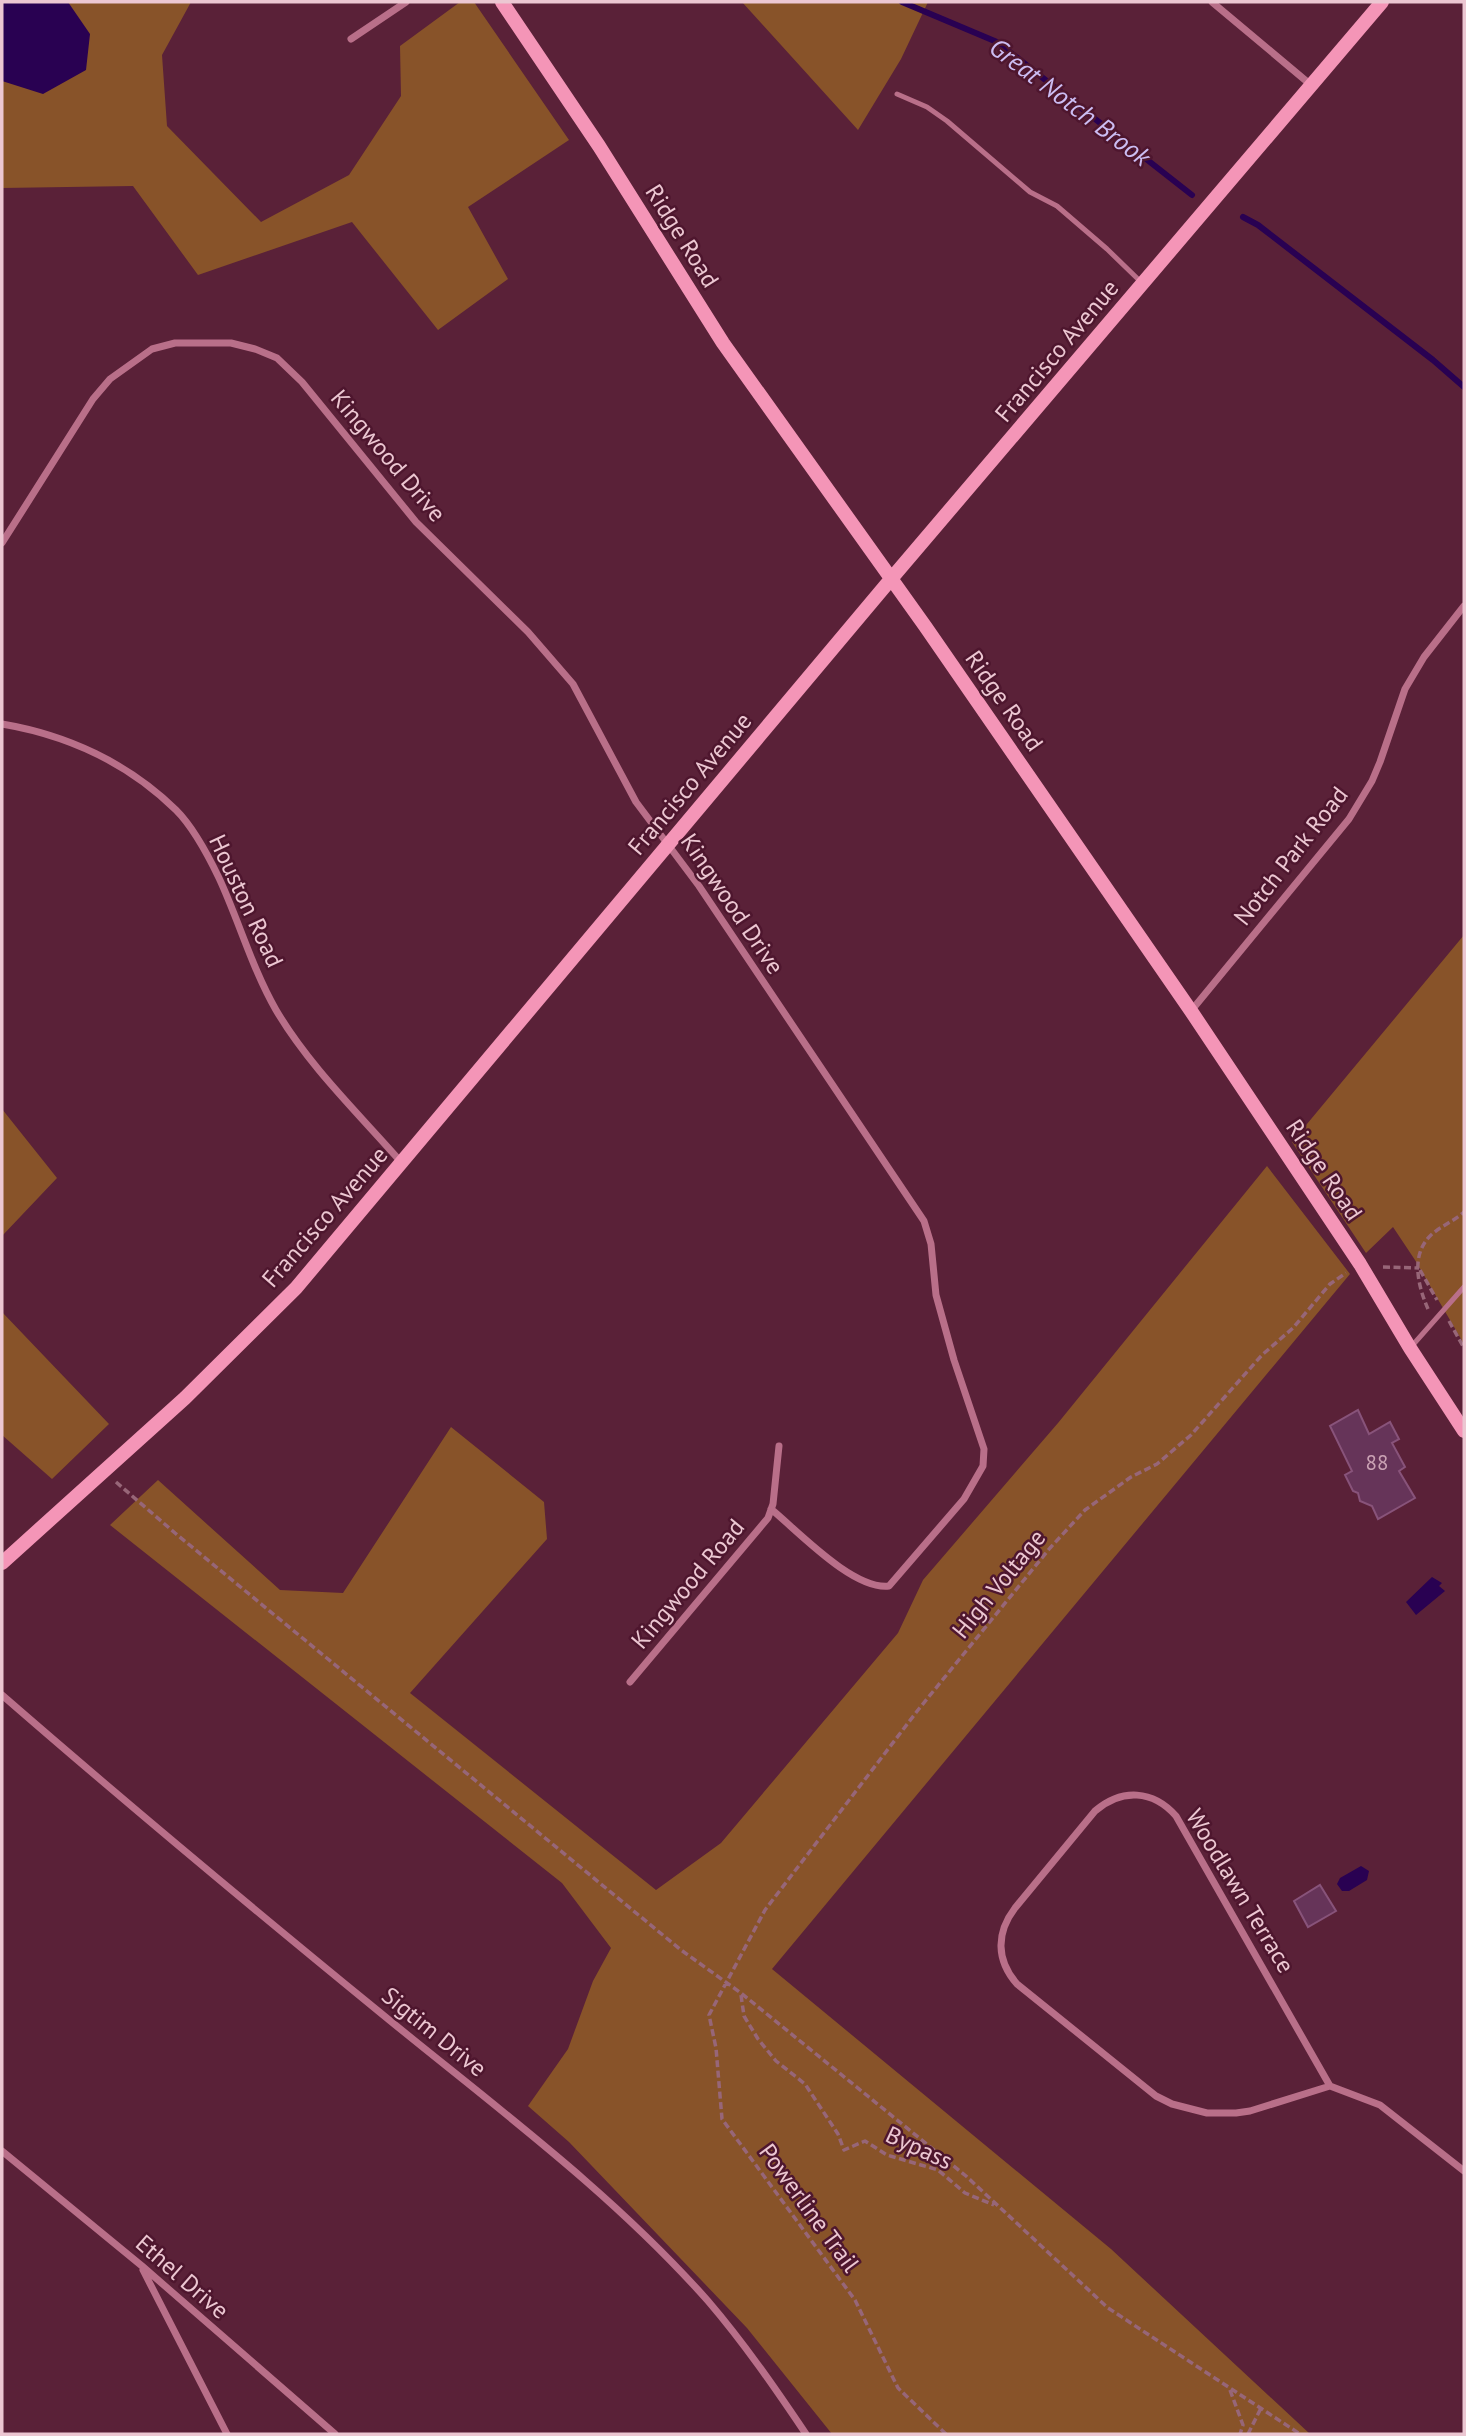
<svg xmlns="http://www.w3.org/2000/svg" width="1466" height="2436" font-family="'PT Sans',sans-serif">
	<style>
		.green { fill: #885329 }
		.water { fill: #290152 }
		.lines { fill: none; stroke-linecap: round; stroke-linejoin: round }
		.stream { stroke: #290152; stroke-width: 6 }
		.building { fill: #663459; stroke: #88537a; stroke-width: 2 }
		.path { stroke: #976678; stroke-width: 3.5; stroke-dasharray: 7 3.5; stroke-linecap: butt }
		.lane { stroke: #b96f89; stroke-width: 5 }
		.street { stroke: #b96f89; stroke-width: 7 }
		.secondary { stroke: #f495b7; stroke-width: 14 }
		.labels { text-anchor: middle; stroke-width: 5; stroke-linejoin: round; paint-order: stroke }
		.number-label { font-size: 21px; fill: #caa2b4 }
		.street-label { font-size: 24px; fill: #ecc7d2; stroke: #4e162e }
		.water-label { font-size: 26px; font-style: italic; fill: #ccbdf3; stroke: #4e162e }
	</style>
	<rect width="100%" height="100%" fill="#5a2138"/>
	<path class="green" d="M2,2h189l-29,53 5,71 94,96 88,-47 52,-79 -1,-50 60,-44h14l95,138 -101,67 40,72 -70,51 -86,-108 -154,53 -65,-89 -131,2z
		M742,2h186l-27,57 -43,71z
		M1464,935v409l-49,-84 -22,-33 -27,26 -74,-111z
		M2,1109l55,69 -55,58z
		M1267,1166l83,108 -578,695 339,280 199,185h-478l-85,-106 -178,-186 -41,-36 40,-57 25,-68 18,-33 -49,-65 -452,-358 48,-45 122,110 63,3 108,-166 93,75 3,37 -137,154 246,197 65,-47 177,-210 25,-53 135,-157z
		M2,1312l107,112 -57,55 -50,-44z"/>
	<path class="water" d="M2,2h66l22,32 -4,36 -43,24 -41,-13z
		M1432,1577l10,6 -3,3 6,5 -29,24 -10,-13z
		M1361,1866l8,5 -2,9 -18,11h-7l-5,-7 3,-6z"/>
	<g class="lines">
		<path class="stream" d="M902,2l95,40 195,153
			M1243,217l15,8 175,135 31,27"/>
	</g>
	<path class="building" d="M1358,1410l11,24 21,-12 9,17 -7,4 13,24 -6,4 16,27 -37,21 -6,-13 -12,-5 -2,-8 -5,-2 -8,-16 7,-4 -22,-45z
		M1320,1885l16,26 -28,16 -14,-26z"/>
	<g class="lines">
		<path class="path" d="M1383,1267l36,1
			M1420,1270l17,30
			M1428,1309c-10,-23 -18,-54 3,-74 10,-9 23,-14 33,-23
			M1449,1321l15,27
			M116,1482l59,51 506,417 60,43 225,183 142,132 192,126
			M741,1995l3,21 14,23 18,22 29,23 33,50 6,16 21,-9 22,14 51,15 27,23 29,12
			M1230,2390l13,35 -3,9
			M946,2434l-48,-46 -43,-88 -133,-181 -6,-71 -7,-33 56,-105 153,-200 132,-162 35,-38 46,-33 26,-13 34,-29 71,-80 31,-27 37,-44 16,-11
			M1248,2434l13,-26"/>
		<path class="lane" d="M897,94l30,13 20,14 83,71 27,14 50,43 34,33
			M1411,1347l53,-60"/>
		<path class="street" d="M1212,2l99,83
			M351,39l55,-37
			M2,543l91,-144 17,-20 42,-30 23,-6h56l24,6 22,9 25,24 114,140 112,110 45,52 63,118 63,84 225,335 7,23 5,51 18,65 30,89 -1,17 -19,33 -75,87c-36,4 -90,-54 -118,-77
			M2,724c65,11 126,39 174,86 18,18 32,45 43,68 20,43 33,90 57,132 33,56 82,103 125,152
			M1191,1011l158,-192 23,-38 8,-19 25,-73 19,-32 40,-51
			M630,1682l138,-164 5,-14 6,-58
			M2,1695c123,107 249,212 375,315 113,93 234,181 331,291 36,42 67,87 98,133
			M1330,2086l-154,-270c-23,-26 -54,-28 -81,-5l-80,97c-19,25 -19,52 2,76l139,112 16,8 35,9h29l14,-2 80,-25 50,19 84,66
			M2,2151l140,115 193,168
			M143,2270l84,164"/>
		<path class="secondary" d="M502,2l97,144 124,197 202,283 266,385 169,253 50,84 54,83
			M2,1563l183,-165 111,-110 595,-709 491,-577"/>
	</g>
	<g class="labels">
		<g class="number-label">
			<text x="1377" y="1470">88</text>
		</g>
		<g class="street-label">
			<text transform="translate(682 236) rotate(58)" y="8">Ridge Road</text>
			<text transform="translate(1057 351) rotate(-50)" y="8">Francisco Avenue</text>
			<text transform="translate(388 456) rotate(50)" y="8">Kingwood Drive</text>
			<text transform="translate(1004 701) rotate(55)" y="8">Ridge Road</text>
			<text transform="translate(690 784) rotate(-50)" y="8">Francisco Avenue</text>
			<text transform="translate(1291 856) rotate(-52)" y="8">Notch Park Road</text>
			<text transform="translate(246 901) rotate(65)" y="8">Houston Road</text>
			<text transform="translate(732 904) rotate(56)" y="8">Kingwood Drive</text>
			<text transform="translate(1324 1170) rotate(56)" y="8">Ridge Road</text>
			<text transform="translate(325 1217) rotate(-49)" y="8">Francisco Avenue</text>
			<text transform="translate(688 1584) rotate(-50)" y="8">Kingwood Road</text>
			<text transform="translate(999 1584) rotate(-51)" y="8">High Voltage</text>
			<text transform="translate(1240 1891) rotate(59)" y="8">Woodlawn Terrace</text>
			<text transform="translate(434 2032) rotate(39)" y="8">Sigtim Drive</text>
			<text transform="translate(919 2148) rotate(25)" y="8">Bypass</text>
			<text transform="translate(809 2208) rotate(54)" y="8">Powerline Trail</text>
			<text transform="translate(182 2277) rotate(41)" y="8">Ethel Drive</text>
		</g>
		<g class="water-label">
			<text transform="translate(1070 102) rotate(37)" y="9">Great Notch Brook</text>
		</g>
	</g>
	<rect width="1466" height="2436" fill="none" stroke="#ecc7d2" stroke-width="7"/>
</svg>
